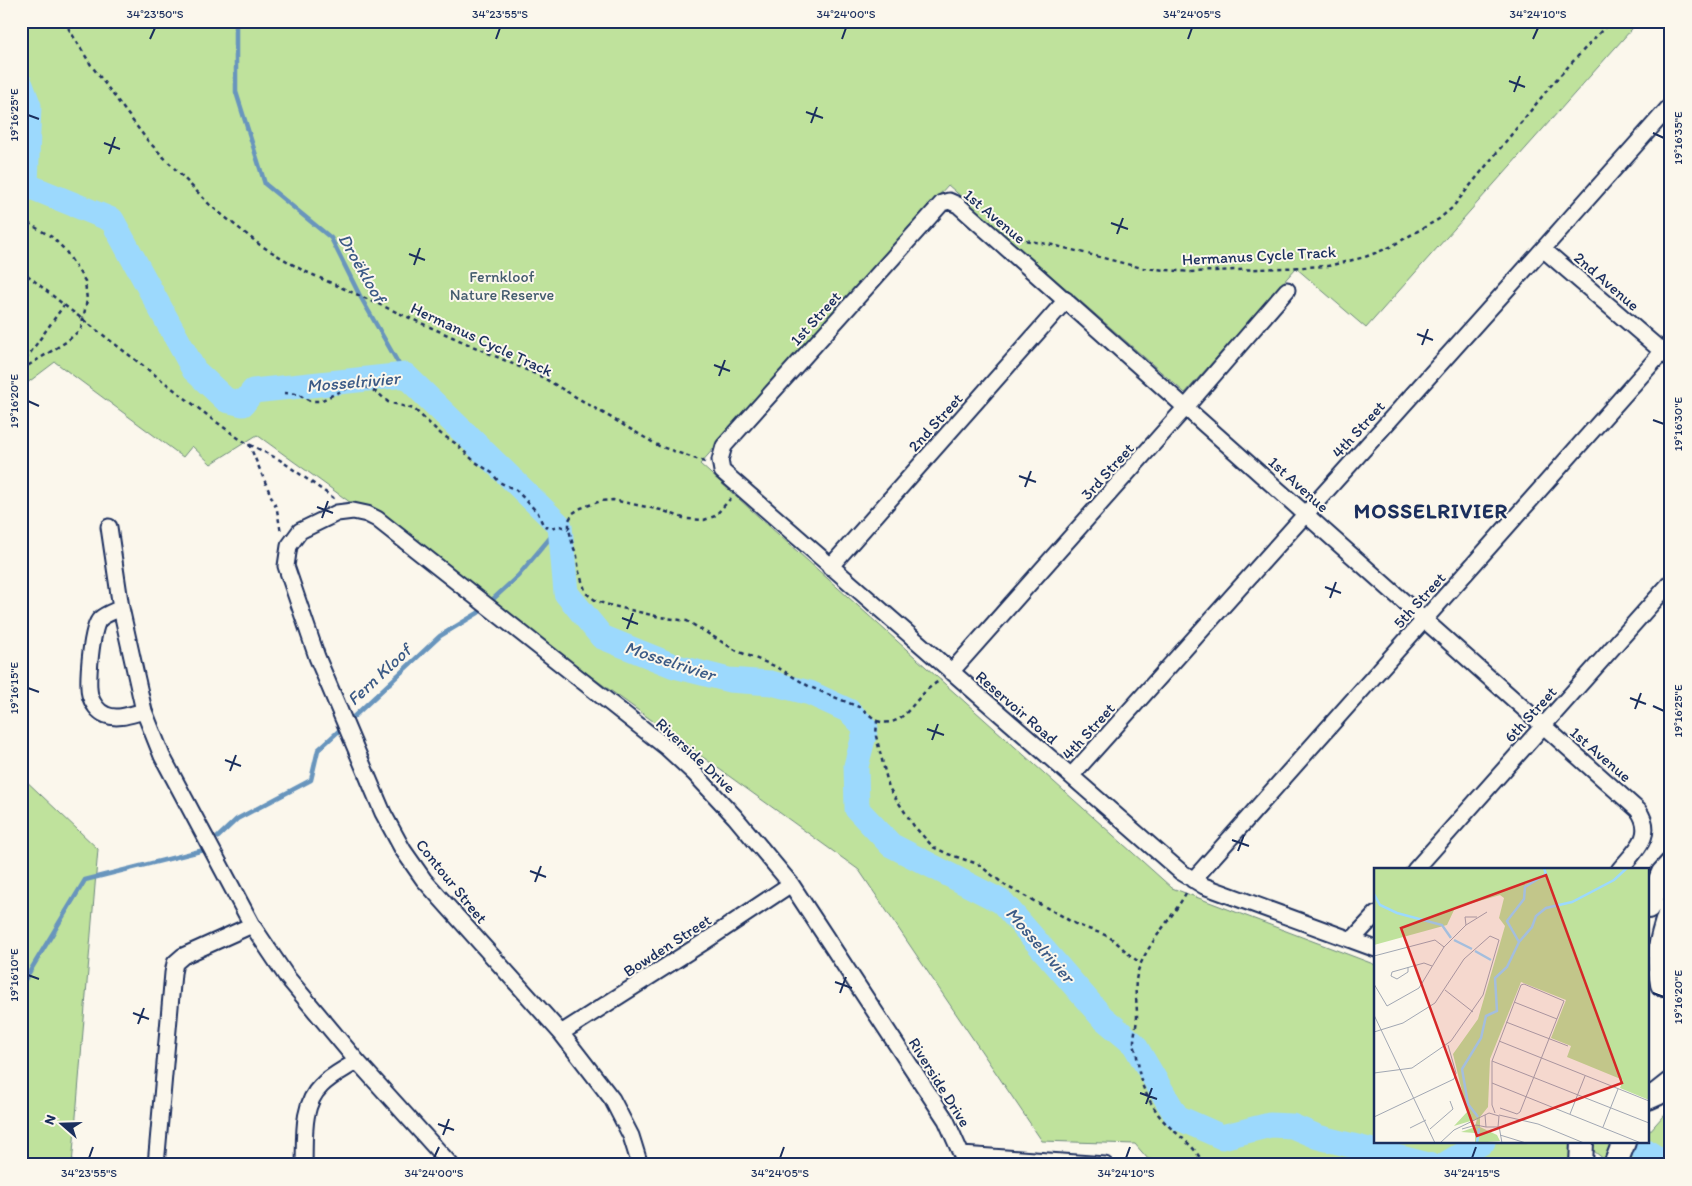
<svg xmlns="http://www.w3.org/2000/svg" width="1692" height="1186" font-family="Itim,sans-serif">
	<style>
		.green { fill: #bfe29c; stroke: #6d887d }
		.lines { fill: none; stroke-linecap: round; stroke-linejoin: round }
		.stream { stroke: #6895bd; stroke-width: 4.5 }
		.river { stroke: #9cd9fd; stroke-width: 25 }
		.street-casing { stroke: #1b2f5e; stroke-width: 19 }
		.primary-casing { stroke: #1b2f5e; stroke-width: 26 }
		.path { stroke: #1b2f5e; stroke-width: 2.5; stroke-dasharray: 4 4; stroke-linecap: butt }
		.street { stroke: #fbf7ec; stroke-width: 15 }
		.primary { stroke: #fbf7ec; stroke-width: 22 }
		.ticks { fill: none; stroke: #1b2f5e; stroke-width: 2 }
		.labels { text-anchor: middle; stroke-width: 4; stroke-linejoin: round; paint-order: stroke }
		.street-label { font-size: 16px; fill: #1b2f5e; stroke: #fbf7ec }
		.park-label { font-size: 16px; fill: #445c6e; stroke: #fbf7ec }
		.water-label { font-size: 18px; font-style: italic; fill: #3b5a86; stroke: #fbf7ec }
		.district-label { font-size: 21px; font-weight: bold; letter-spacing: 1px; fill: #1b2f5e; stroke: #fbf7ec }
		.inset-river { fill: none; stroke: #9cd9fd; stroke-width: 2.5 }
		.inset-road { fill: none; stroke: #a1a7b3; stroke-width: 1 }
		.view { fill: #d62828; fill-opacity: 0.15; stroke: #d62828; stroke-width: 2.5 }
		.inset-edge { fill: none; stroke: #1b2f5e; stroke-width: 2.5 }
		.neatline { fill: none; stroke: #1b2f5e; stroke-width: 2 }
		.ticks-label { font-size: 12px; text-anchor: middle; fill: #1b2f5e }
	</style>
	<rect width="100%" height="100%" fill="#fbf7ec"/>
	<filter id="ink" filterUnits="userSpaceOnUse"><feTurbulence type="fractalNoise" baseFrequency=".02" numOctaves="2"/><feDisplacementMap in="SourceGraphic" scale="10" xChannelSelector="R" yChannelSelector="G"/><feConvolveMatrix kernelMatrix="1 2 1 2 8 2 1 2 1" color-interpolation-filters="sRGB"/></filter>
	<g filter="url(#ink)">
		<path class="green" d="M21,21h1618l-273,307 -70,-60 -111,125 -237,-208 -248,279 472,424 204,77v177h196l-1,23h-364l-59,-6 -13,-15 -93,-3 -183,-271 -602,-435 -46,29 -19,-18 -9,11 -128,-95 -33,25 -1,2z
			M21,776l77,73 -26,316h-51z
			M1671,1107v58h-60l-28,-23h65v-9z"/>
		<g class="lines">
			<path class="stream" d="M236,21v71l29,92 66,54 29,58 45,79
				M348,722l92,-86 38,-23 40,-37 42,-50
				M218,837l19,-18 74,-39 7,-30 25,-23
				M21,986l64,-106 119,-30"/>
			<path class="river" d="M21,85l8,21 -3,79 86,35 82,150 32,30 17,4 10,-13 152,-16 155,151 6,67 36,44 72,29 55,14 42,3 39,10 39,18 17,17 -10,38 1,43 34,36 111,57 100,115 32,27 43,73 45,20 48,-12 22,1 26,11 111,28
				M1642,1149l26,16
				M1444,1165l39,-23"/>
			<defs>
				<path id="street" d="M1543,249l128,110
					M109,527l12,81 23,103 18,45 90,169 35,52 70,84 94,104
					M830,567l236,-267
					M121,608c-6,3 -16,6 -21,11 -9,8 -13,64 -10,76 2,8 8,17 16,20 12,5 26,-1 38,-4
					M951,672l235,-265 101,-117
					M1071,776l472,-527 128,-144
					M1415,870l256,-288
					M1193,880l478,-538
					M1352,940l24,-26
					M1376,949l-172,-63 -23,-14 -459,-401 -2,-11 4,-14 218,-243 7,-2 9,4 680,605c18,25 -3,41 -19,60
					M561,1033l143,-91 87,-58
					M962,1155l143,10
					M156,1165l17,-192 2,-10 8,-7 69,-31
					M304,1165c1,-26 -3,-60 17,-79 9,-10 24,-17 36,-25
					M640,1165l-9,-29 -19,-37 -51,-66 -137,-153 -21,-30 -20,-37 -66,-156 -31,-91 3,-20 11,-15 37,-18 16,-2 14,3 10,5 289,228 28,26 41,44 56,67 155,236 20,45"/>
				<path id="primary" d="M1648,907l15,-34 8,-9
					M1662,984c-7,-30 0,-48 9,-76
					M1648,1098l9,-4 14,-11
					M1581,1165l1,-23
					M1615,1165l9,-23"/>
			</defs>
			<use href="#street" class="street-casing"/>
			<use href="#primary" class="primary-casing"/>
			<path class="path" d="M64,21l27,44 56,75 63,65 50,40 42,25 240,107 117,69 46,16
				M21,219l31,18 13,13 20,31 2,19 -6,29 -15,13 -37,23 -8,7
				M1018,239l35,6 89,23 49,4 137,-6 37,-9 23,-9 51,-29 13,-11 101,-125 51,-55 9,-7
				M21,270l43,35 147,113 30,22 39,20 55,39
				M21,366l43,-61
				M284,393l13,1 13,7h10l32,-15 8,-2 18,9 10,9 26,7 27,25 14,9 19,18 18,12 7,9 17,8 22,23 5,12 6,3 11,-2 9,3
				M249,444l28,66 4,23
				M731,498l-16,18 -11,4 -18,-1 -25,-9 -48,-10 -12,1 -20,7 -8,5 -4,7v9l4,17 4,10 2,16 7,21 9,7 10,4 55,13 27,4 50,30 40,16 33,20 51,21 16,13 -1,15 13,52 25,38 19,21 15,7 30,10 28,22 58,31c13,10 28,12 43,19 13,7 21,20 34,27
				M877,721c23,7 31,-12 45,-26 5,-6 12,-11 19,-15
				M1186,893c-13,24 -33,44 -45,70 -9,20 -4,33 -4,53 0,9 -3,17 -3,26 0,5 3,10 3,15 2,6 1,13 3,19 2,13 11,27 18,38 13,19 38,29 45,51"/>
			<use href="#street" class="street"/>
			<use href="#primary" class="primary"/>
		</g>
	</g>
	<path class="ticks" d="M150,39l5,-11M496,39l4,-11M842,39l4,-11M1188,39l4,-11M1533,39l5,-11M1509,81l16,6M1514,92l6,-16M806,112l17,6M28,115l11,4M811,123l6,-16M1653,133l11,5M104,143l16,6M109,154l6,-17M1111,223l17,6M1117,234l6,-16M409,254l16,6M414,265l6,-17M1417,334l16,6M1422,345l6,-16M714,365l16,6M719,376l6,-16M28,401l11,5M1653,420l11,4M1019,476l17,6M1025,487l6,-16M317,507l16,6M322,518l6,-17M1325,587l16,6M1330,598l6,-16M622,618l16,6M627,629l6,-16M28,688l11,4M1630,698l16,6M1653,706l11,5M1635,709l6,-16M927,729l17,6M932,740l6,-16M225,760l16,6M230,771l6,-16M1232,840l17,6M1238,851l6,-16M530,871l16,6M535,882l6,-16M28,975l11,4M835,982l17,6M840,993l6,-16M1653,993l11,4M133,1013l16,6M138,1024l6,-16M1140,1093l17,6M1146,1104l6,-16M438,1124l16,6M443,1135l6,-16M89,1158l4,-11M434,1158l5,-11M780,1158l4,-11M1126,1158l4,-11M1472,1158l4,-11"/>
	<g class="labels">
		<g class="street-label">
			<text transform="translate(995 216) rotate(40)" y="6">1st Avenue</text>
			<text transform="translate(1259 255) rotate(-3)" y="6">Hermanus Cycle Track</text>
			<text transform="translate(1607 281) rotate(41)" y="6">2nd Avenue</text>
			<text transform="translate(815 318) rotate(-48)" y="6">1st Street</text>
			<text transform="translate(482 339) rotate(25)" y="6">Hermanus Cycle Track</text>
			<text transform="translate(935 422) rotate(-48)" y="6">2nd Street</text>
			<text transform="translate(1358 429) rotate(-48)" y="6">4th Street</text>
			<text transform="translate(1107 471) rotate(-48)" y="6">3rd Street</text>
			<text transform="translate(1299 484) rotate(42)" y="6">1st Avenue</text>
			<text transform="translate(1419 600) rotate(-48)" y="6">5th Street</text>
			<text transform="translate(1017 707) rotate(41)" y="6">Reservoir Road</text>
			<text transform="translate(1530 714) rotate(-48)" y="6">6th Street</text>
			<text transform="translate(1088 731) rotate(-48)" y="6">4th Street</text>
			<text transform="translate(1601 754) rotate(41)" y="6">1st Avenue</text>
			<text transform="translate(696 755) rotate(43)" y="6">Riverside Drive</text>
			<text transform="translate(452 881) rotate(51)" y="6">Contour Street</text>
			<text transform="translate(667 945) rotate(-33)" y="6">Bowden Street</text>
			<text transform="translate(940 1082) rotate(58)" y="6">Riverside Drive</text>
		</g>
		<g class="park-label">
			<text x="502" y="282">Fernkloof<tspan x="502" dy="18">Nature Reserve</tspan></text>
		</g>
		<g class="water-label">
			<text transform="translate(362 268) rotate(60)" y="6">Droëkloof</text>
			<text transform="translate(353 382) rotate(-5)" y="6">Mosselrivier</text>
			<text transform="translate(670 661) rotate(18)" y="6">Mosselrivier</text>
			<text transform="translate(379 675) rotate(-43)" y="6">Fern Kloof</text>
			<text transform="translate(1040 945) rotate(49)" y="6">Mosselrivier</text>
		</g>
		<g class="district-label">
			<text x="1431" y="518">MOSSELRIVIER</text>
		</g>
	</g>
	<g transform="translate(1374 868)">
		<rect width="275" height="275" fill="#fbf7ec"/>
		<path d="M0,0h275v232l-29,-12 3,-8 -56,-23 4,-11 -20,-8 15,-38 -45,-18 -31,77 -2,48 -8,10v10l17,8 3,6 -25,2v-10l-14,-1 14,-5 2,-8 -23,7 13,-14 -14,-58 25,-35 27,-93 -6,-8 5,-20 -4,-3 -45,13 -8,17 -73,20z" fill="#bfe29c"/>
		<path class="inset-river" d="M0,26l6,11 17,8 45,12 9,13M80,72l18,9M145,74l13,-15 4,-11 10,-8 26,-6 42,-22 13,-12M101,83l16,9M104,249l-10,-13 -6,-35 19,-31 5,-22 11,-5 -2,-33 12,-11 12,-25 -12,-21 17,-22 1,-12 21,-13 -2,-6M103,275l2,-15"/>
		<path class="inset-road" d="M92,57l-1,-8h12M0,88l61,-16 9,7M34,99v5l-11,7 -6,-3 1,-4 32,-9 8,3M0,116l13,22 32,-18 25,-41 22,-22 21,-13M71,122l28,22M140,134l43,17M0,147l61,128M132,154l62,24M0,164l29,-9 32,-20 29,-44 26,-23 9,4 -16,55 -32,46 -39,27 -38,5M125,173l150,60M118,193l157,62M118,215l149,60M121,245l-3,-8v-44l29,-76 3,-1 40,17 -44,111 -3,2 -17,-6M196,246l15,-38M125,247l39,9 46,19M0,249l80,-38 2,-6 -8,-28M125,258l3,17M229,259l15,-38M36,260l16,-8M56,261l23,-20 -3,-8M88,261l14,-4 10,2M126,267l26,8M66,275l14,-13 35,-17 10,3 -1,11h-12l-1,-12"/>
		<path class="view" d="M172,7l76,208 -145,53 -76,-208z"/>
		<rect width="275" height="275" class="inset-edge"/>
	</g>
	<rect width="1692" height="1186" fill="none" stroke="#fbf7ec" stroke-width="55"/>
	<g transform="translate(62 1124) rotate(290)" stroke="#fbf7ec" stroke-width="4" paint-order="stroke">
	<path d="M0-4L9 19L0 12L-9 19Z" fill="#1b2f5e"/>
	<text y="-8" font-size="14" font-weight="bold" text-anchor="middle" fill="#1b2f5e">N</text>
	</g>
	<rect x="28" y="28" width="1636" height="1130" class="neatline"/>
	<g class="ticks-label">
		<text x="155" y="18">34°23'50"S</text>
		<text x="500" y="18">34°23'55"S</text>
		<text x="846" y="18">34°24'00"S</text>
		<text x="1192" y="18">34°24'05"S</text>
		<text x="1538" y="18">34°24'10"S</text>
		<text transform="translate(14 115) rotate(-90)" y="4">19°16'25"E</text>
		<text transform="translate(1678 138) rotate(-90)" y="4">19°16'35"E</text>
		<text transform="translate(14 401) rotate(-90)" y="4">19°16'20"E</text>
		<text transform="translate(1678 424) rotate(-90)" y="4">19°16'30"E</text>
		<text transform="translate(14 688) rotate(-90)" y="4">19°16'15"E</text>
		<text transform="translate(1678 711) rotate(-90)" y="4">19°16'25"E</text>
		<text transform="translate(14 975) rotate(-90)" y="4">19°16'10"E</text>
		<text transform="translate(1678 997) rotate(-90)" y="4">19°16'20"E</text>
		<text x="89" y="1177">34°23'55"S</text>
		<text x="434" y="1177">34°24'00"S</text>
		<text x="780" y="1177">34°24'05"S</text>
		<text x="1126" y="1177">34°24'10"S</text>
		<text x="1472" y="1177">34°24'15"S</text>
	</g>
</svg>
